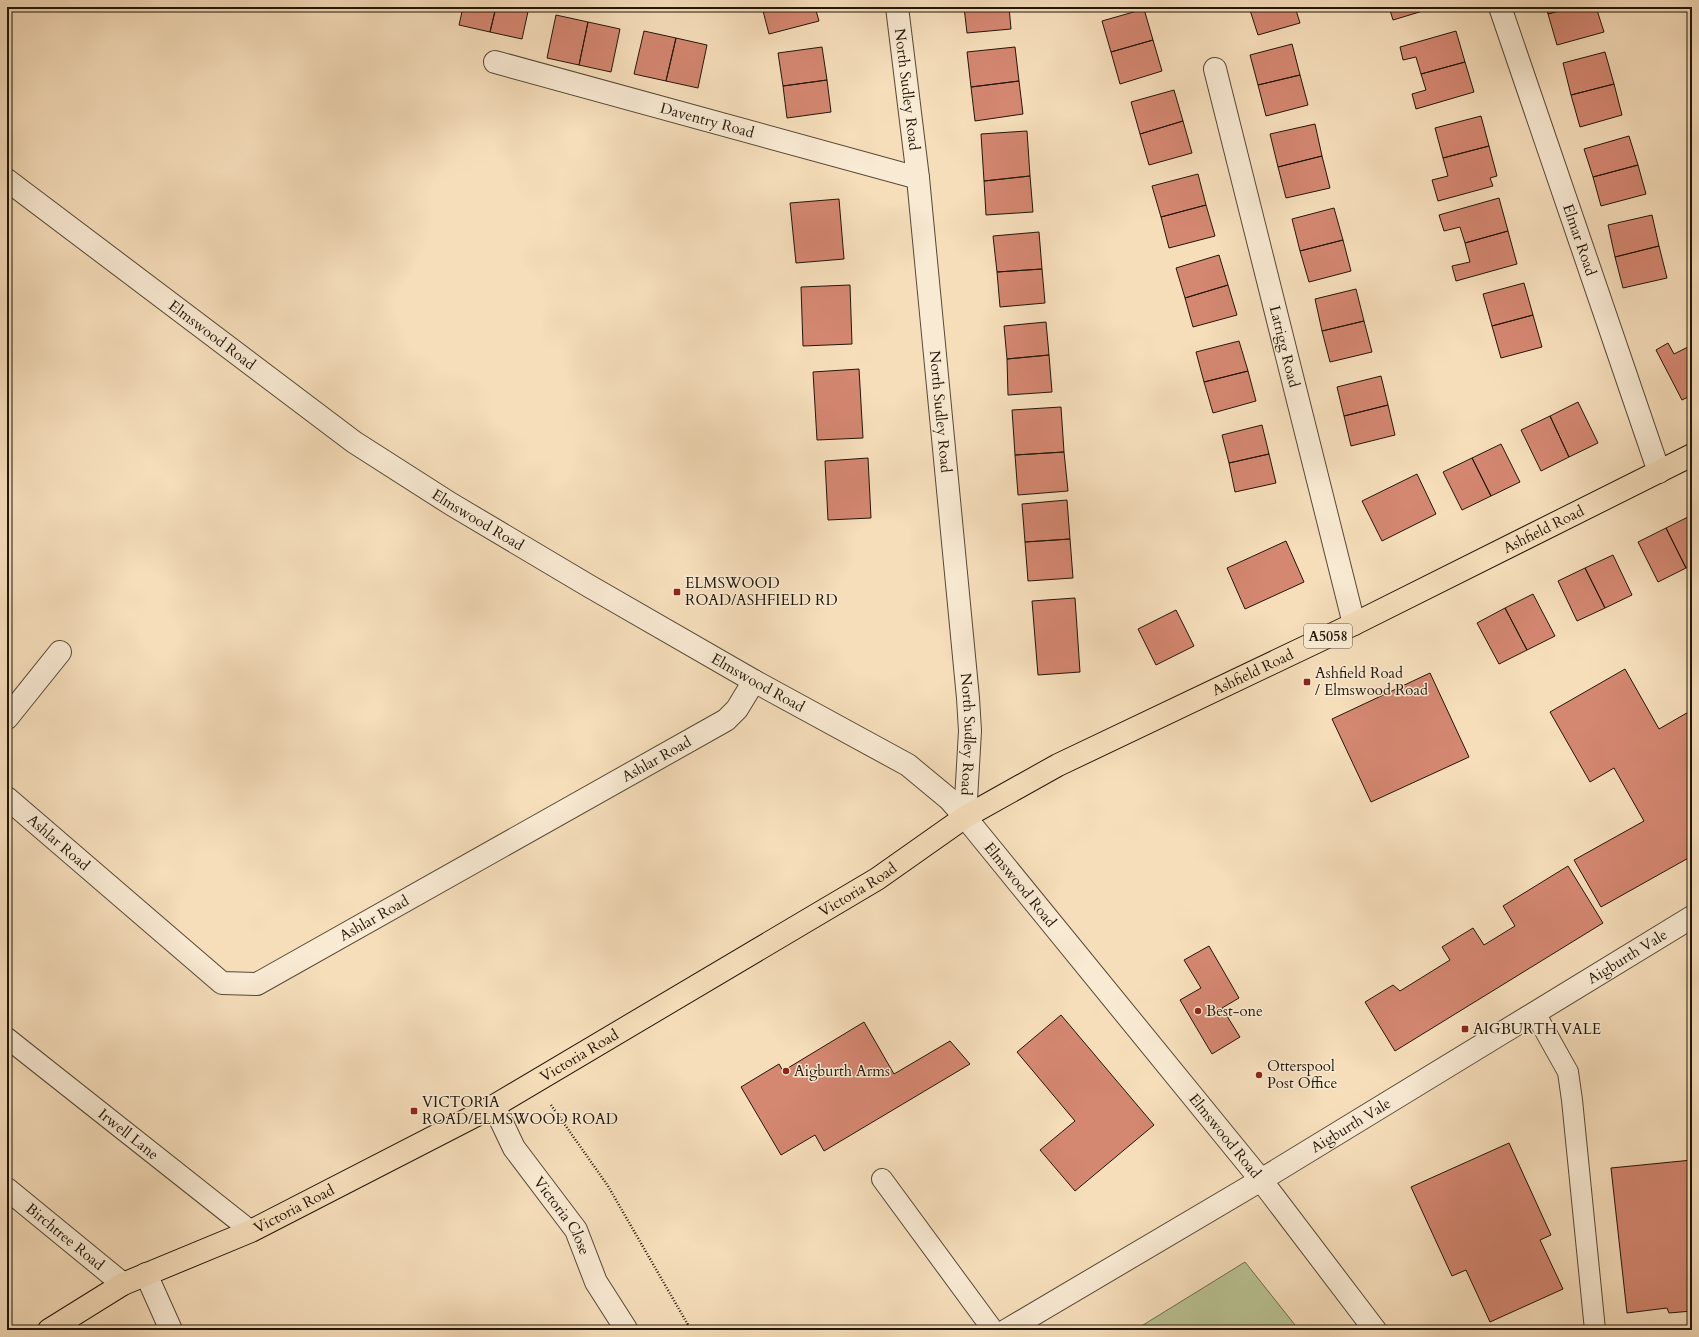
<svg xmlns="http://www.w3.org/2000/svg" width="1699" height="1337" font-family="Cardo,serif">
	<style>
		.green { fill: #b9c293; stroke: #6e6c4e }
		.building { fill: #d48771; stroke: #221608 }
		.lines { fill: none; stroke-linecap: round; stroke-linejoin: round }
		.service-casing { stroke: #574835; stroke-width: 22 }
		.minor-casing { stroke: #574835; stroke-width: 24 }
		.tertiary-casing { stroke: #574835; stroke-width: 24 }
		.primary-casing { stroke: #221608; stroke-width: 24 }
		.path { stroke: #221608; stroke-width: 2.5; stroke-dasharray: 1 2; stroke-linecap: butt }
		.service { stroke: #f9ead3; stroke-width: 20 }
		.minor { stroke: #f9ead3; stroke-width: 22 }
		.tertiary { stroke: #f9ead3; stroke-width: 22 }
		.primary { stroke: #f6debb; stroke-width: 22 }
		.poi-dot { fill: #8f2418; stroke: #f9ead3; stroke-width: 1.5 }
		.labels { text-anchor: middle; stroke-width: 3; stroke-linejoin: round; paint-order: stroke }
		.shield { fill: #f9ead3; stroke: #625645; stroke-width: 1 }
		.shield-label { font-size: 14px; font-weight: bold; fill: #221608 }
		.street-label { font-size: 15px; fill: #221608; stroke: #f9ead3 }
		.poi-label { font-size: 15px; fill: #221608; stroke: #f9ead3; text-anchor: start }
	</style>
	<rect width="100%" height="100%" fill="#f6debb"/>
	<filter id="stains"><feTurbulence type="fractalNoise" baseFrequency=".005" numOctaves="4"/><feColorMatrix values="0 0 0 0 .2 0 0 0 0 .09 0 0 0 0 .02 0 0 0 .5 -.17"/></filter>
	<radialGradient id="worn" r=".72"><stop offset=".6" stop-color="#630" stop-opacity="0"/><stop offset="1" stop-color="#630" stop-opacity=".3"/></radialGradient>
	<path class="green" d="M1245,1262l54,68h-164z"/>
	<path class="building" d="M463,7h33l-6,25 -31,-7z
		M496,7h33l-7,32 -32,-7z
		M762,7h53l4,14 -50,13z
		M964,7h45l2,22 -44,4z
		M1249,7h46l5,16 -42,12z
		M1389,7h47l-43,13z
		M1546,7h27l-25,7z
		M1573,7h23l8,25 -47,13 -9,-31z
		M1144,9l9,31 -42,12 -9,-31z
		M556,15l32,7 -9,43 -32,-7z
		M588,22l32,7 -9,43 -32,-7z
		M644,31l32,7 -10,43 -32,-7z
		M1456,31l9,31 -44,12 -5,-17 -13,3 -3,-13z
		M676,38l31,7 -9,43 -32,-7z
		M1153,40l9,31 -42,13 -9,-32z
		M1292,44l8,31 -42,10 -8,-30z
		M822,47l5,33 -44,6 -5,-33z
		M1015,47l4,34 -48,6 -4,-35z
		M1605,52l9,32 -43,11 -8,-32z
		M1465,62l9,30 -58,17 -4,-15 14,-4 -5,-16z
		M1300,75l8,30 -42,11 -8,-31z
		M827,80l4,32 -44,6 -4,-32z
		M1019,81l4,33 -48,7 -4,-34z
		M1614,84l8,31 -42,12 -9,-32z
		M1174,90l9,31 -43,13 -9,-32z
		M1481,116l8,30 -46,12 -8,-30z
		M1183,121l9,32 -43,12 -9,-31z
		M1315,124l7,32 -44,11 -8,-33z
		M1027,131l3,45 -46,5 -3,-47z
		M1629,136l9,29 -45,12 -9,-28z
		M1489,146l8,30 -7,2 3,8 -55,15 -6,-21 16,-4 -5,-18z
		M1322,156l8,32 -44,10 -8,-31z
		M1638,165l8,29 -45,12 -8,-29z
		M1198,174l8,31 -45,12 -9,-31z
		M1030,176l3,36 -47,3 -2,-34z
		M1499,198l9,33 -43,12 -5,-16 -16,4 -5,-16z
		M839,199l5,60 -48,4 -6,-60z
		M1206,205l9,31 -46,12 -8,-31z
		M1334,208l9,32 -43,11 -8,-32z
		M1652,215l7,31 -44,11 -7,-32z
		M1508,231l9,33 -61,17 -4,-15 18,-4 -5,-19z
		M1039,232l3,37 -45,3 -4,-36z
		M1343,240l8,31 -42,11 -9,-31z
		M1659,246l8,32 -44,10 -8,-31z
		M1219,255l9,30 -43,13 -9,-30z
		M1042,269l3,34 -45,4 -3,-35z
		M1524,283l9,32 -41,11 -9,-32z
		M850,285l2,59 -49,2 -2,-59z
		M1228,285l9,30 -44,12 -8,-29z
		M1356,289l8,32 -42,10 -7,-32z
		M1533,315l9,32 -41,11 -9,-32z
		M1364,321l8,31 -42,10 -8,-31z
		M1046,322l3,33 -42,4 -3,-33z
		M1239,341l9,30 -44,11 -8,-30z
		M1668,343l6,11 16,-8 2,5v44l-10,5 -26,-50z
		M1049,355l3,37 -44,3 -1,-36z
		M859,369l4,69 -46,2 -4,-68z
		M1248,371l8,30 -43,12 -9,-31z
		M1381,376l7,29 -44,11 -7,-29z
		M1578,402l20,41 -29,14 -19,-41z
		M1388,405l7,30 -44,11 -7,-30z
		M1061,407l3,45 -49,3 -3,-45z
		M1550,416l19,41 -28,14 -20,-41z
		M1262,425l7,29 -40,9 -7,-28z
		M1501,444l19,38 -29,14 -19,-38z
		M1064,452l4,39 -50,4 -3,-40z
		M1269,454l7,29 -41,9 -6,-29z
		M868,458l3,60 -43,2 -3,-59z
		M1472,458l19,38 -29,14 -19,-38z
		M1417,474l19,40 -54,27 -20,-40z
		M1067,500l3,39 -45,3 -3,-38z
		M1692,515v50l-6,3 -20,-40z
		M1666,528l20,40 -28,14 -20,-40z
		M1070,539l3,39 -45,3 -3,-39z
		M1286,541l18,41 -59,27 -18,-41z
		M1613,555l19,40 -27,13 -20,-40z
		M1585,568l20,40 -28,13 -19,-40z
		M1533,594l22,42 -28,14 -22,-42z
		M1075,598l5,74 -42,3 -6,-74z
		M1505,608l22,42 -28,14 -22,-41z
		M1176,610l18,36 -38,19 -18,-36z
		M1625,669l34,60 33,-19v146l-91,51 -27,-47 70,-39 -30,-53 -24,14 -40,-70z
		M1430,673l39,84 -98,45 -39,-83z
		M1568,866l35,57 -208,128 -30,-49 28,-17 7,6 50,-31 -8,-13 31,-19 11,17 31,-19 -12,-20z
		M1209,946l30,52 -17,10 18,29 -28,17 -32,-54 21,-12 -17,-28z
		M1061,1015l93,110 -79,66 -35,-41 35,-29 -58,-69z
		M864,1022l30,52 56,-33 20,23 -146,87 -9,-16 -34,20 -40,-68 38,-23 4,7z
		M1509,1143l42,92 -11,5 23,49 -73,33 -24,-52 -14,6 -41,-89z
		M1692,1160v151l-23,2 -2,-5 -40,5 -16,-145z"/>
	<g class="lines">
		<defs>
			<g id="service">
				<path d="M1535,1013l33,59 4,28 23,230"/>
				<path id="s1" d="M7,1038l244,193"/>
				<path d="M882,1179l111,151"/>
			</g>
			<g id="minor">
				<path id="s2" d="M897,7l21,171 50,520 2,33 -5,86"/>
				<path id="s3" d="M1500,7l159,465"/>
				<path id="s4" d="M495,62l423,116"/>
				<path id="s5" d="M1215,69l139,555"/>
				<path d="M7,718l53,-66"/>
				<path id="s6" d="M7,798l215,185 35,1 469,-264 11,-11 17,-28"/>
				<path id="s7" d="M494,1106l20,42 62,82 20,52 30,47"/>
				<path id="s8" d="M7,1189l116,95"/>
				<path d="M146,1274l25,56"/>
				<path id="s9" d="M1007,1330l254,-150 431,-263"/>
			</g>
			<g id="tertiary">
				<path id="s10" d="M7,180l347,262 97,62 138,82 165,95 154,84 41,34 16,18 296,363 114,150"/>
			</g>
			<g id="primary">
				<path id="s11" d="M49,1330l74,-46 128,-53 243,-125 383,-227 88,-62 93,-52 296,-141 338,-169"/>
			</g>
		</defs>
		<use href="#service" class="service-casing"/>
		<use href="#minor" class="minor-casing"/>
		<use href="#tertiary" class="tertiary-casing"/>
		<use href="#primary" class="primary-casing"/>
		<path class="path" d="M551,1105l57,81 83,144
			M680,1330l8,-6"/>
		<use href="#service" class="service"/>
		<use href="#minor" class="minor"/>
		<use href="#tertiary" class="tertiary"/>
		<use href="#primary" class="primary"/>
	</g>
	<g class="poi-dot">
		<rect x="673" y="588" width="8" height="8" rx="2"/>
		<rect x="1303" y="678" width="8" height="8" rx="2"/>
		<circle cx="1198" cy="1011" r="4"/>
		<rect x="1461" y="1025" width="8" height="8" rx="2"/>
		<circle cx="786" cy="1071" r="4"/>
		<circle cx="1259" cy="1075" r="4"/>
		<rect x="410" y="1107" width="8" height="8" rx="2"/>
	</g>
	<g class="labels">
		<rect class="shield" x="1304" y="624" width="48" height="24" rx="3"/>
		<g class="shield-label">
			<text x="1328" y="641">A5058</text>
		</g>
		<g class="street-label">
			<text dy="5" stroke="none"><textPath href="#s2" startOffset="83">North Sudley Road</textPath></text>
			<text dy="5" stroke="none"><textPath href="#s4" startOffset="220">Daventry Road</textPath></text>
			<text dy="5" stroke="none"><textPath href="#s3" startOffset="246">Elmar Road</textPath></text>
			<text dy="5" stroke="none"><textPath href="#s10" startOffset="257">Elmswood Road</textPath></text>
			<text dy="5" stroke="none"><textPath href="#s5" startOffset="286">Latrigg Road</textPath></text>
			<text dy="5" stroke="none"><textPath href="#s2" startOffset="407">North Sudley Road</textPath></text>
			<text dy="5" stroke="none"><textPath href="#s10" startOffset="581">Elmswood Road</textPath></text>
			<text dy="5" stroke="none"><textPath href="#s11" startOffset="1698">Ashfield Road</textPath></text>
			<text dy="5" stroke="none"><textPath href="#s11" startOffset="1374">Ashfield Road</textPath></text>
			<text dy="5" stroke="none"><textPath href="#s10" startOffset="905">Elmswood Road</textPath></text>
			<text dy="5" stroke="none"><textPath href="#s2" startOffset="731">North Sudley Road</textPath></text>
			<text dy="5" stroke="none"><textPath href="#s6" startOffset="777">Ashlar Road</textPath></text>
			<text dy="5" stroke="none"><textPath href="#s6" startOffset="68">Ashlar Road</textPath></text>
			<text dy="5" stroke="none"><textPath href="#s10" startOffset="1241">Elmswood Road</textPath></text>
			<text dy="5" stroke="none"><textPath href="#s11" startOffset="922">Victoria Road</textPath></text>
			<text dy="5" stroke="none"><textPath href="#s6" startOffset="453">Ashlar Road</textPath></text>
			<text dy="5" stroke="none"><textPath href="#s9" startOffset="724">Aigburth Vale</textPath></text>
			<text dy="5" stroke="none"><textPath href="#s11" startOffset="598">Victoria Road</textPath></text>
			<text dy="5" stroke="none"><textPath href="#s9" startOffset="400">Aigburth Vale</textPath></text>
			<text dy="5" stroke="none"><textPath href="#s1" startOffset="155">Irwell Lane</textPath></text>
			<text dy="5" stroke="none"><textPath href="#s10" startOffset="1565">Elmswood Road</textPath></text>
			<text dy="5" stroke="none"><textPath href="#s11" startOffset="274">Victoria Road</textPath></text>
			<text dy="5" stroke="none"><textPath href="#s7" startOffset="130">Victoria Close</textPath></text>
			<text dy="5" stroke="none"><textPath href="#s8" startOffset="75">Birchtree Road</textPath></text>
		</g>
		<g class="poi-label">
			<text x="685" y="588">ELMSWOOD<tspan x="685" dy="17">ROAD/ASHFIELD RD</tspan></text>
			<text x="1315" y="678">Ashfield Road<tspan x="1315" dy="17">/ Elmswood Road</tspan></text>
			<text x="1206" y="1016">Best-one</text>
			<text x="1473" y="1034">AIGBURTH VALE</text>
			<text x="1267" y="1071">Otterspool<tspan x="1267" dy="17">Post Office</tspan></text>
			<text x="794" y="1076">Aigburth Arms</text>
			<text x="422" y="1107">VICTORIA<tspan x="422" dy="17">ROAD/ELMSWOOD ROAD</tspan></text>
		</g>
	</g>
	<rect width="1699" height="1337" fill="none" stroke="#f6debb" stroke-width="24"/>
	<rect x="8" y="8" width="1683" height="1321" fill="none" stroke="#221608" stroke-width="2"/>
	<rect x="12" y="12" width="1675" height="1313" fill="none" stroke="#221608"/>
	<rect width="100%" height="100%" filter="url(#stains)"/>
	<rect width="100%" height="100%" fill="url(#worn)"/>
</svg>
